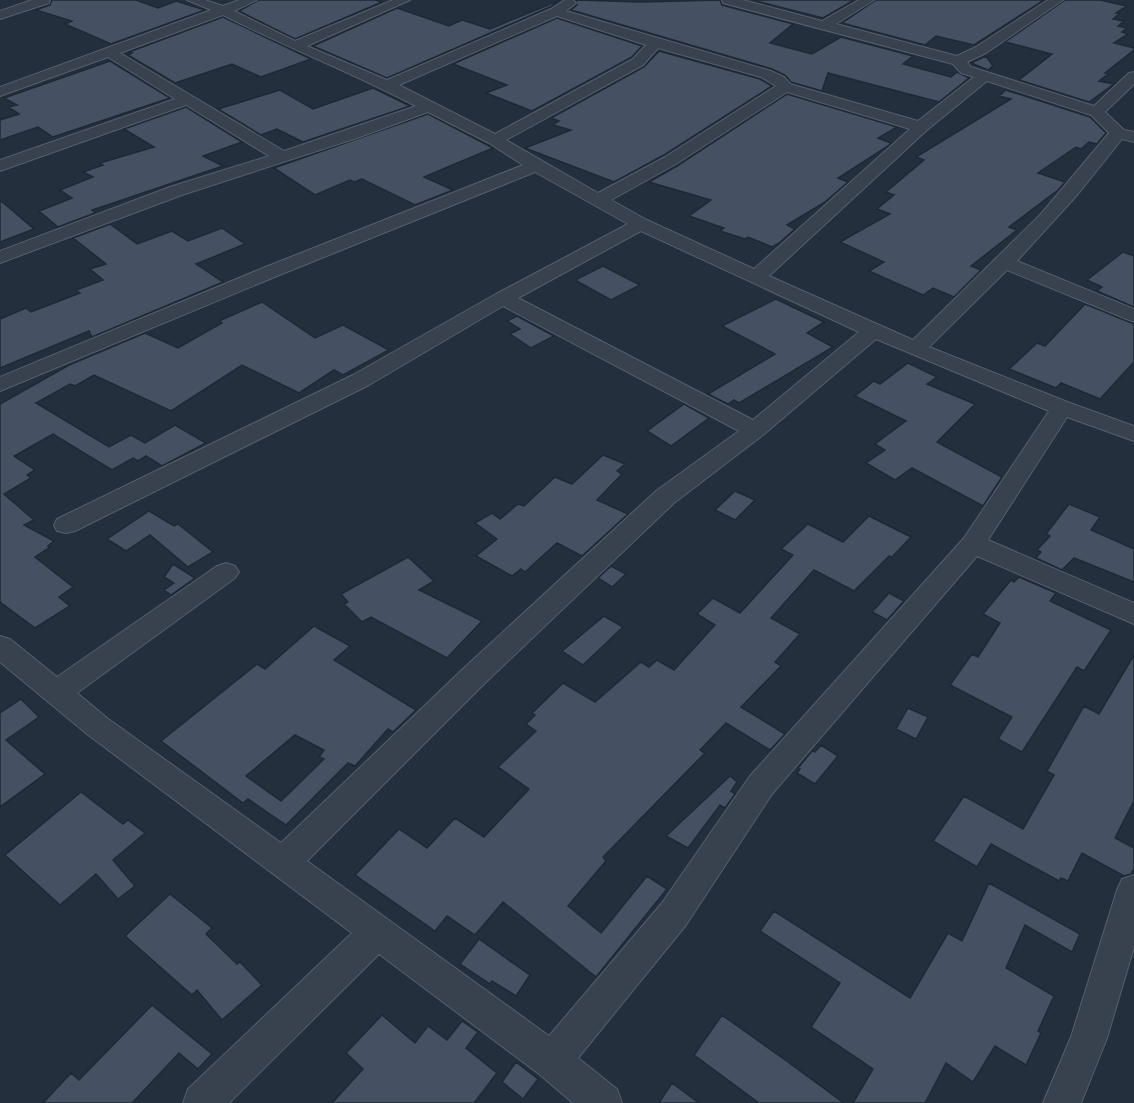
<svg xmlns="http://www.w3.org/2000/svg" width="1134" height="1103" font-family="'Nunito Sans',sans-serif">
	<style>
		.building { fill: #455162; stroke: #1f2835; stroke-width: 1.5; fill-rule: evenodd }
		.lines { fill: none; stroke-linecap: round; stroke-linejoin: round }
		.minor-casing { stroke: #565f6c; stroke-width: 2 }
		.minor { fill: #38414e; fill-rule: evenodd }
	</style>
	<rect width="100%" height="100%" fill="#242f3e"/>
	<path class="building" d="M52,0h84l22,8 18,-7 29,9 -94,34 -46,-20 7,-3 -36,-11 14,-5z
		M259,0h116l7,2 -87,37 -56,-28z
		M560,0l-10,7 -163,71 -74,-32 84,-38 52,18 13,-6 28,9z
		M576,0l64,2 80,-2 2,5 71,19 -23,19 42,11 29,-17 72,19 -10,8 48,13 6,-5 12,6 -30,24 -111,-29 -6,18 -31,-9 -6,-7 -13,-6 -201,-59 6,-5z
		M752,0h102l-31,18z
		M876,0h168l-70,45 -38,-9 -11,9 -83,-22z
		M1065,0h35l27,6 -11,7 3,1 -6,5 11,2 -6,5 9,2 -5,4 6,2 -14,9 20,5v2l-29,23 3,1 -9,7 15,3 -25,18 -70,-22 33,-26 -47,-12z
		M223,17l88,42 -50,18 -29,-13 -57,19 -47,-28 4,-2 -3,-1z
		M557,18l85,28 -10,11 -100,54 -46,-18 21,-8 -54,-21z
		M659,51l101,28 12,7 -108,69 -50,27 -89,-34 46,-18 -18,-5 6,-4 -8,-3 93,-51z
		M986,56l7,10 -5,4 -17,-7z
		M110,61l60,37 -117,39 -15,-10 -38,13v-20l19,-6 -11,-7 9,-2 -13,-7z
		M373,88l37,18 -107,36 -26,-13 -16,6 -43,-26 62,-19 33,19z
		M1006,90l84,27 16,16 -9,11 -8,-2 -8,7 -5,-2 -38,26 27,9 -7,8 -49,37 8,3 -46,36 10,4 -27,27 -21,-9 -10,7 -54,-24 15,-9 -44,-20 50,-28 -13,-5 17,-14 -8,-3 38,-32 -8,-3 95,-58 -12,-3z
		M787,94l110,33 -19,11 13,5 -3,3 -50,32 10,4 -23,20 -38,23 8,4 -16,14 -7,4 -24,-10 -3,2 -25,-8 4,-3 -35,-12 22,-16 -62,-18 28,-16z
		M186,107l56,35 -39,14 20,10 -131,44 3,3 -37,14 -19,-16 33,-13 -12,-8 33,-13 -10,-5 20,-7 -3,-2 54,-16 -30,-18z
		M428,114l65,34 -69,29 29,13 -38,15 -53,-26 -8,3 -4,-2 -35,15 -41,-27z
		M0,200l34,29 -34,13z
		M110,224l27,20 35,-13 16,10 34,-13 23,16 -49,20 27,18 -131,55 -3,-6 -89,37v-49l26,-11 5,4 49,-19 -4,-3 27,-10 -13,-11 16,-5 -33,-26z
		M1123,252l11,4v51l-37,-16 5,-4 -15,-7z
		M603,266l37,19 -29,15 -36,-20z
		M776,299l48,23 -17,11 26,14 -94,56 -5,-3 -6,4 -20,-10 67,-40 -53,-28z
		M262,302l53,36 28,-13 46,25 -46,25 -9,-5 -35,23 -57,-28 -71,46 -77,-36 -19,11 -5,-2 -34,19 73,44 22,-12 14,8 30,-18 31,18 -44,23 -16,-10 -8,5 -5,-3 -21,12 -59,-36 -39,22 21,14 -8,5 4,3 -27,16 30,26 -10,5 30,16 -6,5 2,1 -15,10 38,30 -14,10 11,9 -35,22 -35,-26v-198l69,-39 76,-32 33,15 44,-25 -3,-2z
		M1085,304l49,20v38l-34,37 -39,-16 -5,5 -47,-19 28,-26 8,3z
		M517,316l37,20 -23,12 -21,-14 10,-5 -13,-8z
		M908,363l29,14 -10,7 48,20 -38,38 65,35 -19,29 -71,-38 -17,12 -29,-17 19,-13 -10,-6 31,-23 -51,-25 19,-15 6,3z
		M684,404l25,14 -38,28 -24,-15z
		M603,455l22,9 -8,7 5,3 -25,26 31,14 -46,42 -25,-13 -32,29 -4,-3 -9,7 -36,-20 21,-17 -22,-16 17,-10 8,6 18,-15 6,2 31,-29 17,7z
		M735,491l20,9 -20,20 -20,-10z
		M1069,504l31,13 -9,13 43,19v33l-60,-24 -12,12 -26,-12 5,-6 -4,-2 13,-14 -4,-2z
		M149,511l25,15 4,-2 35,28 -25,15 -38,-32 -24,16 -19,-12z
		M869,516l42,21 -19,20 -3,-1 -35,35 -40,-21 -43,48 29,16 -25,28 6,4 -40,41 44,27 -15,16 -44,-27 -26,27 5,3 -102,104 3,4 -38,45 33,27 46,-57 20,13 -71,88 -93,-75 -28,33 -28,-19 -12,15 -80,-56 44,-46 28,19 28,-30 29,19 45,-48 -31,-22 38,-36 -10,-7 9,-9 -3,-2 31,-30 32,19 46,-40 8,5 8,-7 17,10 41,-45 -18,-11 16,-16 27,15 53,-58 -12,-6 27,-25 35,18z
		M408,557l26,24 -15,9 63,31 -35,37 -76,-41 -9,5 -18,-18 4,-2 -7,-8z
		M173,564l22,14 -24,17 -7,-5 10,-7 -10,-6z
		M611,566l15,8 -14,13 -14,-9z
		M1019,577l37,16 -6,8 61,29 -27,41 -7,-4 -55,85 -24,-13 14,-22 -62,-32 22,-31 6,3 22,-34 -17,-9 28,-34 3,2z
		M889,593l15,8 -17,19 -15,-8z
		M604,616l19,11 -40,38 -21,-14z
		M314,626l36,20 -16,14 82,50 -23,22 -5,-3 -33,37 -7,-3 -62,62 -38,-26 -5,4 -82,-62 96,-77 8,5zM295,735l29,15 -5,7 5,2 -43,42 -35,-25z
		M1134,655v146l-19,37 19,10v20l-3,6 -7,2 -42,-23 -14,28 -7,-3 -2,3 -68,-37 -14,23 -44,-26 31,-45 59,33 31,-54 -7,-4 37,-65 15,8z
		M21,699l18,18 -33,23 39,34 -45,33v-94z
		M908,708l20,9 -12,22 -20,-10z
		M821,745l17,11 -23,28 -18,-11 3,-4 -2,-1 14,-17 3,1z
		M730,776l7,6 -6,9 4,3 -10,14 -5,-3 -32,43 -22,-12z
		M81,792l42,32 5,-4 17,13 -32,27 22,26 -17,13 -22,-25 -36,31 -55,-50z
		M989,883l91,51 -8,18 -47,-27 -19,43 48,28 -16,35 3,2 -15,32 -31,-19 -22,36 -27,-19 -21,40h-72l20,-34 -62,-42 29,-44 -80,-52 14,-20 136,87 38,-65 14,8z
		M170,894l42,34 -6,6 31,30 3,-2 22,23 -40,35 -25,-30 -5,5 -67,-59z
		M479,939l51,36 -14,21 -24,-15 -2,3 -30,-20z
		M152,1005l60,49 -14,15 -19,-16 -47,50h-89l28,-30 8,7z
		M382,1015l33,28 13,-17 19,14 15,-19 16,11 -12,16 31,25 -23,30h-142l31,-34 -17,-16z
		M722,1015l59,42 63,46h-85l-65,-48z
		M516,1062l22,17 -15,20 -21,-17z
		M672,1083l27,20h-40z"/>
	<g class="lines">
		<defs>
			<path id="minor" d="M32,0h18l-1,3 -49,16v-8z
				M187,0h18l18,6 16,-6h18l-23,11 61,30 98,-41h17l-103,46 80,34 164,-71 14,-9h8l3,3 -10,8 205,60 13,6 6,7 128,37 56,-44 -13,-4 -8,-9 -230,-61 -1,-3h21l79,21 37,-21h15l-38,24 121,32 19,-9 72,-47h15l-77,53 -19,9 4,5 123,39 35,-33 5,-1v12l-29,28 19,18 10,2v10l-12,-3 -44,55 -61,67 117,48v13l-127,-52 -78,77 141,56 64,23v15l-67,-24 -79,123 146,63v21l-157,-68 -205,238 -86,131 -108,133 39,31 5,14h-49l-34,-29 -160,-120 -150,149h-46l5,-14 164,-156 -265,-199 -87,-72v-26l10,3 47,38 160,-111 9,-3 9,3 4,6 -4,6 -158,115 30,25 174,125 183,-175 192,-177 83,-60 -236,-125 -134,79 -294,146 -9,2 -9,-2 -3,-6 3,-6 296,-144 143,-81 132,-70 -93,-52 -258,104 -277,115v-14l263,-109 260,-103 -34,-22 -61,-31 -71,26 -175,57 -182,68v-12l170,-64 99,-31 -83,-51 -186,66v-11l175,-61 -67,-42 -108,39v-9l211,-77zM223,15c63,32 130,58 193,91l-132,45 -164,-98zM557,16l89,29 -13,14 -138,75 -96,-49zM658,48l103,29 15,9 -111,71 -67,36 -92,-53 137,-75zM987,81l104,34 18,18 -68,81 -128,126 -144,-64 158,-146zM787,92l123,37 -156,140 -107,-49 -36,-20 65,-36zM641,231l218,101 -106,88 -235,-122zM876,339l173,72 -85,127 -214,238 -88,127 -113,133 -242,-175 177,-177 190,-181 89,-68z
				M1134,875v72l-27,91 -26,65h-38l28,-66 46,-147 5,-11z"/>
		</defs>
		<use href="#minor" class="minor-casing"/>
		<use href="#minor" class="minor"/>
	</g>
</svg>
